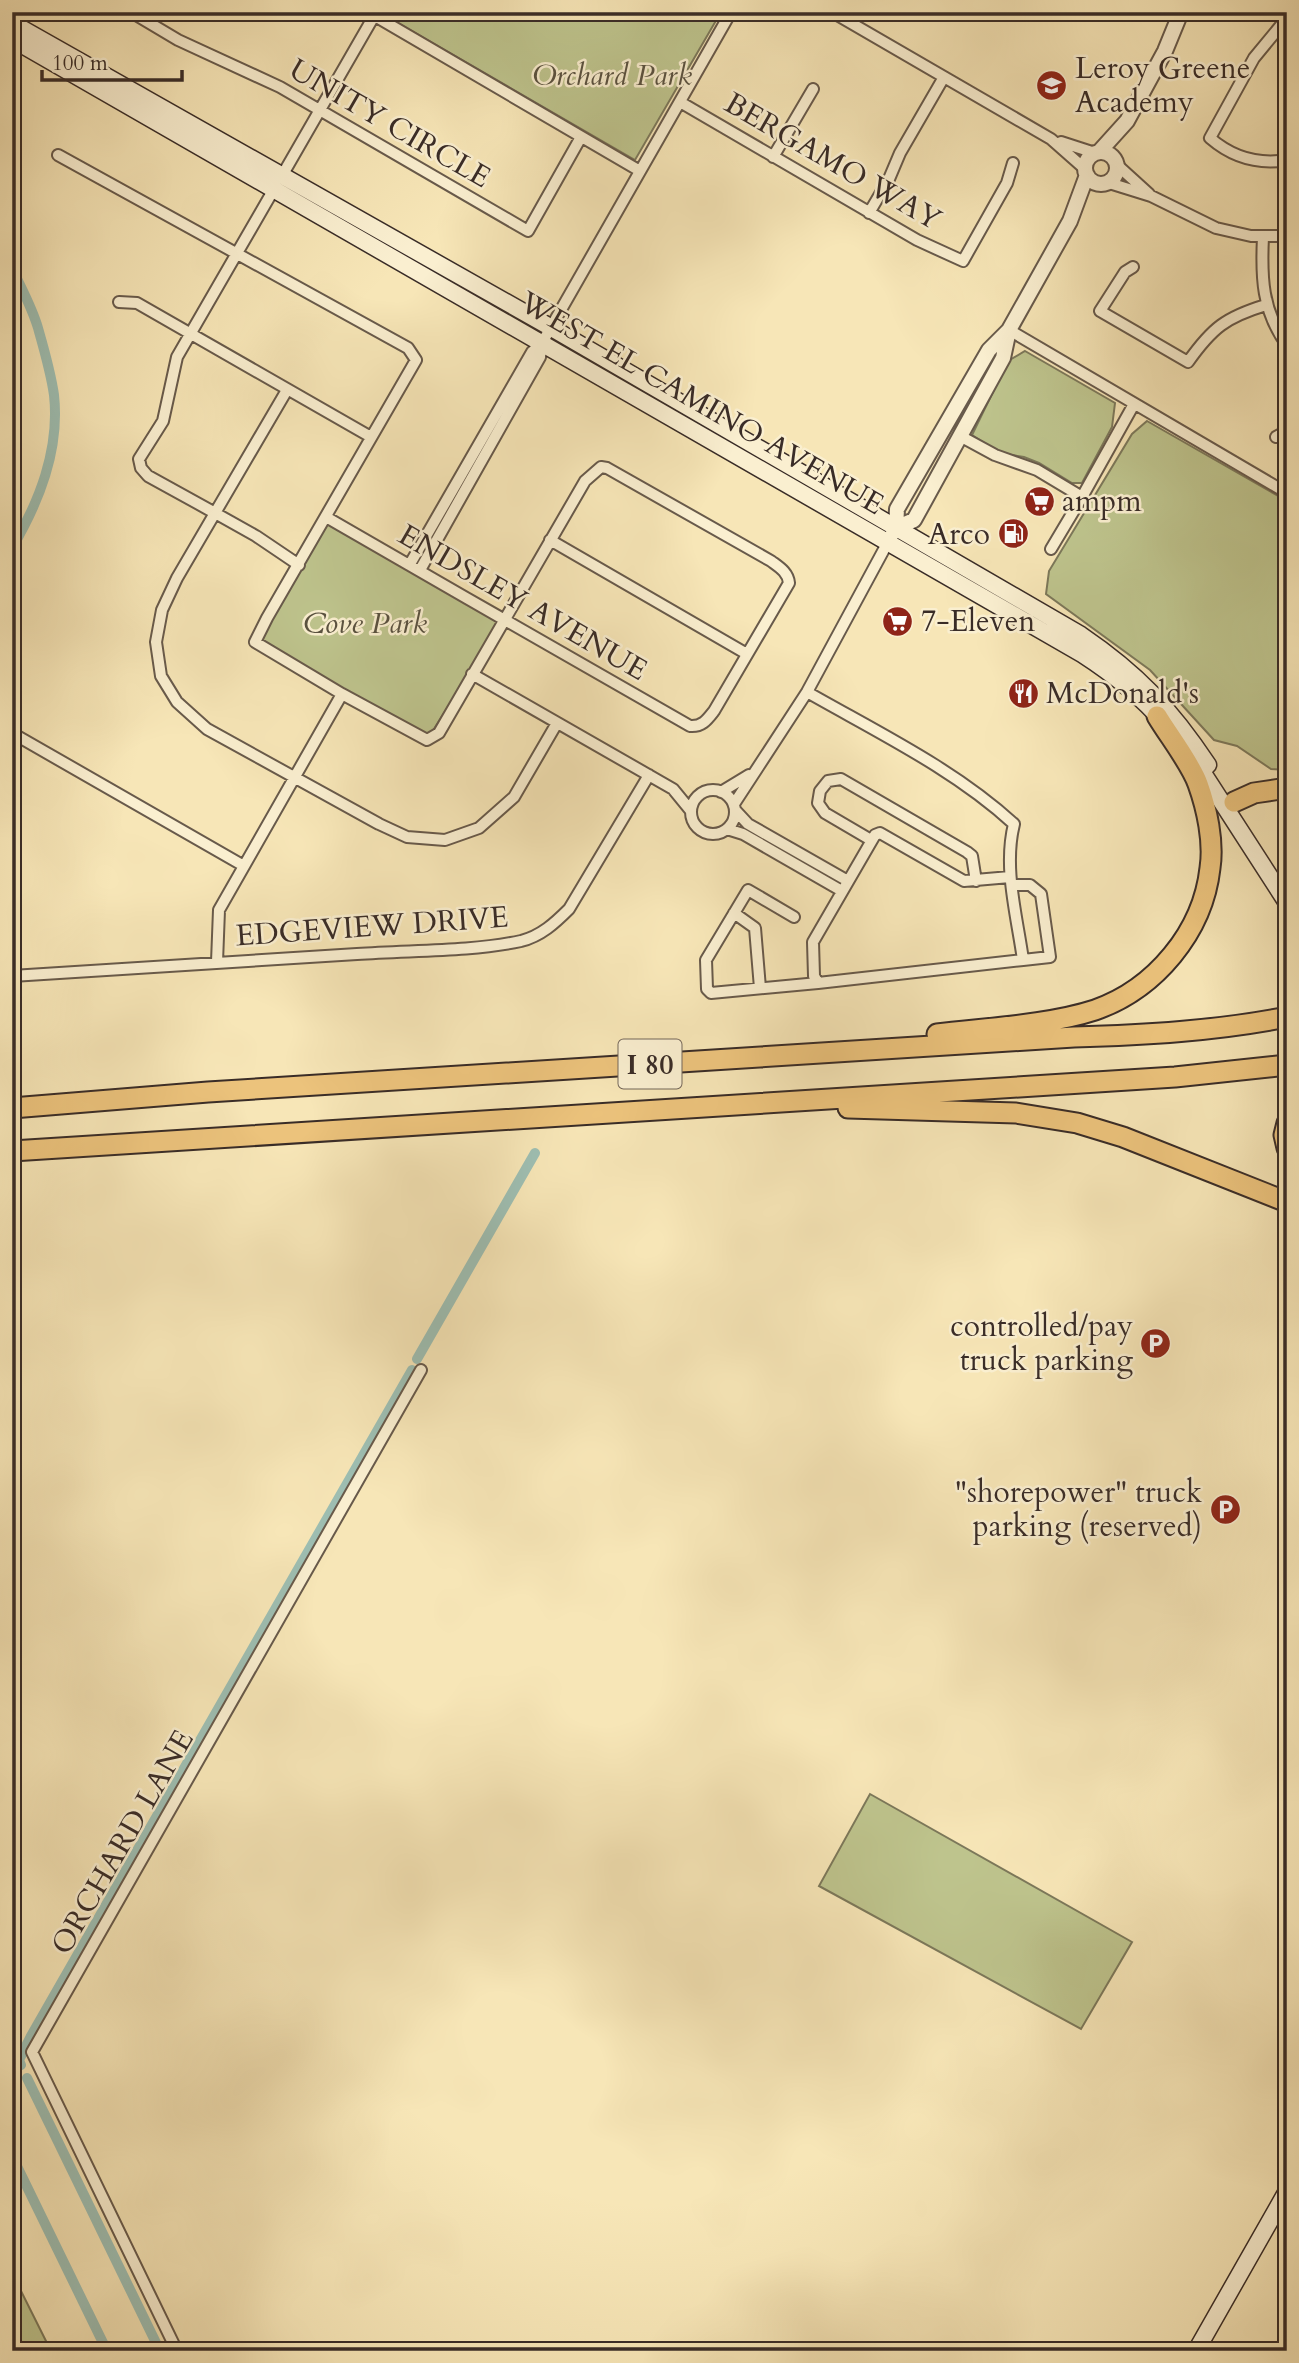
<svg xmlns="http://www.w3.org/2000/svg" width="1299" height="2363" font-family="Cardo,serif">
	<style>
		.green { fill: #bec48d; stroke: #7c785a; stroke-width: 2 }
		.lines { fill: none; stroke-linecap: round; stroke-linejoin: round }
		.stream { stroke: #76847b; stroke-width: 2.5 }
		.canal { stroke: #9ebfb3; stroke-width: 10 }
		.minor-casing { stroke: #685a4b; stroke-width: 14 }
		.tertiary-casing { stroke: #685a4b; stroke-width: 18 }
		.secondary-casing { stroke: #392c27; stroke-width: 19 }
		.motorway-casing { stroke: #392c27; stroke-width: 23 }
		.minor { stroke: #faefd0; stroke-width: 10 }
		.tertiary { stroke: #faefd0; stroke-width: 14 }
		.secondary { stroke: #faefd0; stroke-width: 16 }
		.motorway { stroke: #ecc37c; stroke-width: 19 }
		.labels { text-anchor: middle; stroke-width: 5; stroke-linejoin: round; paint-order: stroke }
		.shield { fill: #faefd0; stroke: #73665a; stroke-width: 2 }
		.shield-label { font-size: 28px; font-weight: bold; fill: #392c27 }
		.poi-label { font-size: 30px; fill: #392c27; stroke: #faefd0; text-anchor: start }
		.park-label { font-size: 30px; font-style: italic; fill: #5a5240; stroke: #faefd0 }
		.street-label { font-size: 30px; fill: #392c27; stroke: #faefd0 }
	</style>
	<rect width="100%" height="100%" fill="#f7e6b7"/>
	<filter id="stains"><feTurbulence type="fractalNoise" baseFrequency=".00286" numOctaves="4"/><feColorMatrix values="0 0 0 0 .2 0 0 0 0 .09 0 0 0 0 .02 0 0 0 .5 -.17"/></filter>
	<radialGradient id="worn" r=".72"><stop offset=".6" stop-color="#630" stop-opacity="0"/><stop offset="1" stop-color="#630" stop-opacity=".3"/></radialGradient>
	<path class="green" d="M379,12h342l-86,148z
		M1025,351l90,52 -3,24 -30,56h-10l-33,-20 -15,-6 -24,-4 -28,-18 36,-74z
		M1147,421l140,80v269l-16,-1 -34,-23 -23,-6 -64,-70 -104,-76 3,-23 83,-137z
		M326,517l177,102 -76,121 -172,-98z
		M870,1794l262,148 -51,87 -262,-143z
		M12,2273l39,78h-39z"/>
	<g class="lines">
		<path class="stream" d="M12,2334l9,17"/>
		<path class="canal" d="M12,268c9,20 20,39 26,60 6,21 13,45 16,67 6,55 -15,107 -42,153
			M417,1359l118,-206
			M21,2065l-2,-5 12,-24 381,-666
			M27,2078l133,273
			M12,2156l95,195"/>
		<defs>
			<path id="minor" d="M131,12l47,28 102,47 248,144 53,-94
				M368,12l272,159
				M832,12l219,127 34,30
				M1287,18l-33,40 -44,80c22,19 47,27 77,22
				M680,102l237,138 46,21 44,-78 6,-20
				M1061,142l34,11
				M58,155l350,193 8,12 -149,258 -12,24 87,52 85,46 12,-7 146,-252 16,-14 6,1 164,93c8,6 17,11 18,22l-75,128c-7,9 -12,16 -24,15 -121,-69 -243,-139 -364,-209
				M773,157l40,-68
				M1116,164l33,30
				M283,174l91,-158
				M1106,182l45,14 65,32 35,8h36
				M274,189l-97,168 -14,64 -24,38 2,9 7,8 67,37 -38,65 -15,32 -6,32 5,34 16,26 30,27 172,95 28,13 38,3 34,-12 35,-31 43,-74
				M869,213l20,-34 11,-26 44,-76
				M1263,237c-2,40 -1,74 24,108
				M1133,267l-8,5 -25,39 88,51c24,-34 38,-45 78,-57
				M119,302l18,1 234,134
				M1009,330l278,163
				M287,390l-72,123 41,23 43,29
				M960,436l35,19 42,15 45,27 -31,52
				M1276,437l11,-6
				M1082,497l52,-93
				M550,540l197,114
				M410,564l122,-212 10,-9 189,-331
				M420,570l120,-213 2,-14
				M472,674l201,115 18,22
				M807,692c70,40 147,77 207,132 -11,44 3,92 9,136l-205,23 -4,-7 -1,-34 62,-107 5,-2 84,48 46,-4
				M12,733l232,133
				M691 812a22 22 0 1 1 44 0a22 22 0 1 1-44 0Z
				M721,792l28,-17
				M734,804l73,-112 81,-150
				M735,810l13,14 100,57
				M727,829l16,5 99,57
				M871,840l-46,-27 -7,-10 2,-12 8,-10 13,-2 126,73 5,4 4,25
				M1012,885h18l11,9 9,63 -27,3
				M734,913l21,15 5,60
				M794,917l-46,-27 -42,70 1,29 4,4 107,-10
				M217,962l2,-52 123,-216
				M12,976c115,-7 230,-14 345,-22 53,-4 112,-2 164,-13 20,-5 34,-18 48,-32l80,-134
				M177,2351l-145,-299 389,-682"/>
			<path id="tertiary" d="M1099,152l28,-31 38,-70 16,-39
				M1085 168a16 16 0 1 1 32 0a16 16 0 1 1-32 0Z
				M896,528l18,-8 89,-162 6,-28 61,-109 17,-46
				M893,533l3,-5 1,-19 92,-159 19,-19"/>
			<path id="secondary" d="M12,23l538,304 531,308c56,38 90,74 127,130
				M12,39l1070,615c31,20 58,41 82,69
				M1194,759l93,144
				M1196,2351l91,-160"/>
			<path id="motorway" d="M1234,802l20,-9 33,-5
				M937,1034c49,-6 112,-9 158,-24 60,-21 108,-78 115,-142 4,-26 -3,-59 -12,-84 -7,-20 -29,-48 -41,-68
				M12,1108l196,-16 866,-55c71,-2 142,-6 213,-20
				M848,1108l168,5 61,10 46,14 164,65
				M1287,1123l-3,12 3,13
				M12,1151l1163,-74 112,-12"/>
		</defs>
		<use href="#minor" class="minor-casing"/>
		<use href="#tertiary" class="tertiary-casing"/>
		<use href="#secondary" class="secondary-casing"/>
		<use href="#motorway" class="motorway-casing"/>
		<use href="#minor" class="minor"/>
		<use href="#tertiary" class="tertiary"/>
		<use href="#secondary" class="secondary"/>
		<use href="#motorway" class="motorway"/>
	</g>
	<defs>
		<symbol id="school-disc" viewBox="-11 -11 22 22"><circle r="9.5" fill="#8f2418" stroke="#faefd0"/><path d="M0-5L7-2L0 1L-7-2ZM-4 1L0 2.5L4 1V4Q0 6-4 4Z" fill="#fff"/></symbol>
		<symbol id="supermarket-disc" viewBox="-11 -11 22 22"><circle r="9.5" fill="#8f2418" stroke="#faefd0"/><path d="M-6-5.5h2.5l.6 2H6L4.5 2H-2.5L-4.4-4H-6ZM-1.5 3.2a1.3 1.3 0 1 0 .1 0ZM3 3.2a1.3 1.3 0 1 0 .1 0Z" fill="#fff"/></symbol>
		<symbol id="fuel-disc" viewBox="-11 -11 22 22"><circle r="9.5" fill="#8f2418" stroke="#faefd0"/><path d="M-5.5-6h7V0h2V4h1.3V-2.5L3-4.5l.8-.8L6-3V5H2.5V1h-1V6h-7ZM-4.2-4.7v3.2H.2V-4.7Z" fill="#fff"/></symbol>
		<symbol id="restaurant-disc" viewBox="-11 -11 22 22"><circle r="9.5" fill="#8f2418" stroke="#faefd0"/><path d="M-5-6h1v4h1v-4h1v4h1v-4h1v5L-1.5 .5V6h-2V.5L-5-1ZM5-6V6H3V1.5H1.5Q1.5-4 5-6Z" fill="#fff"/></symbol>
		<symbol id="parking-disc" viewBox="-11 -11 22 22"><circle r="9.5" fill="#8f2418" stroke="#faefd0"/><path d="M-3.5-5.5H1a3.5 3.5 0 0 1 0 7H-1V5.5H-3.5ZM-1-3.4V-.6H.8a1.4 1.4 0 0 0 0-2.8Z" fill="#fff"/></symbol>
	</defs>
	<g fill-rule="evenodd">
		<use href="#school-disc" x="1034" y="68" width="35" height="35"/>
		<use href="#supermarket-disc" x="1022" y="484" width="35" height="35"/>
		<use href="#fuel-disc" x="996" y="516" width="35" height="35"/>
		<use href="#supermarket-disc" x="880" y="604" width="35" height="35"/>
		<use href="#restaurant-disc" x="1006" y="676" width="35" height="35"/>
		<use href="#parking-disc" x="1138" y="1326" width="35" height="35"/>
		<use href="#parking-disc" x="1208" y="1492" width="35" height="35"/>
	</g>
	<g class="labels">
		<rect class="shield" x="618.5" y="1039.5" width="63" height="49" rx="5"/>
		<g class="shield-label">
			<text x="650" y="1074">I 80</text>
		</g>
		<g class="poi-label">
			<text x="1075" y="78">Leroy Greene<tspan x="1075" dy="34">Academy</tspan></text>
			<text x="1062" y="511">ampm</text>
			<text x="990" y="544" text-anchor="end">Arco</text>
			<text x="921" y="631">7-Eleven</text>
			<text x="1046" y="703">McDonald's</text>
			<text x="1133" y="1336" text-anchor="end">controlled/pay<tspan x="1133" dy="34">truck parking</tspan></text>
			<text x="1202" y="1502" text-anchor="end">"shorepower" truck<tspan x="1202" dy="34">parking (reserved)</tspan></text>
		</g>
		<g class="park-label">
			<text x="612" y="85">Orchard Park</text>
			<text x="365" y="633">Cove Park</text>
		</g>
		<g class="street-label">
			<text transform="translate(390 123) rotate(30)" y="10">UNITY CIRCLE</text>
			<text transform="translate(833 161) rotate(30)" y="10">BERGAMO WAY</text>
			<text transform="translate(702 403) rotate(30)" y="10">WEST EL CAMINO AVENUE</text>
			<text transform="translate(523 602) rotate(30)" y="10">ENDSLEY AVENUE</text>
			<text transform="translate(372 926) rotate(-4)" y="10">EDGEVIEW DRIVE</text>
			<text transform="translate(122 1842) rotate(-60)" y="10">ORCHARD LANE</text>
		</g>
	</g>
	<rect width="1299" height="2363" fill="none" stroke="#f7e6b7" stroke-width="42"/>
	<rect x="14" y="14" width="1271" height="2335" fill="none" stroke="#392c27" stroke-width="3.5"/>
	<rect x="21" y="21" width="1257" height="2321" fill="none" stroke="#392c27" stroke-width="2"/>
	<path d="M42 70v10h140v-10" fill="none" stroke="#392c27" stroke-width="3.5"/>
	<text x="52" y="70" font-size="21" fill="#392c27" stroke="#faefd0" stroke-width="5" paint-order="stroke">100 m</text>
	<rect width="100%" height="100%" filter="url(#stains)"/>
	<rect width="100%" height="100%" fill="url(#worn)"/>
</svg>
